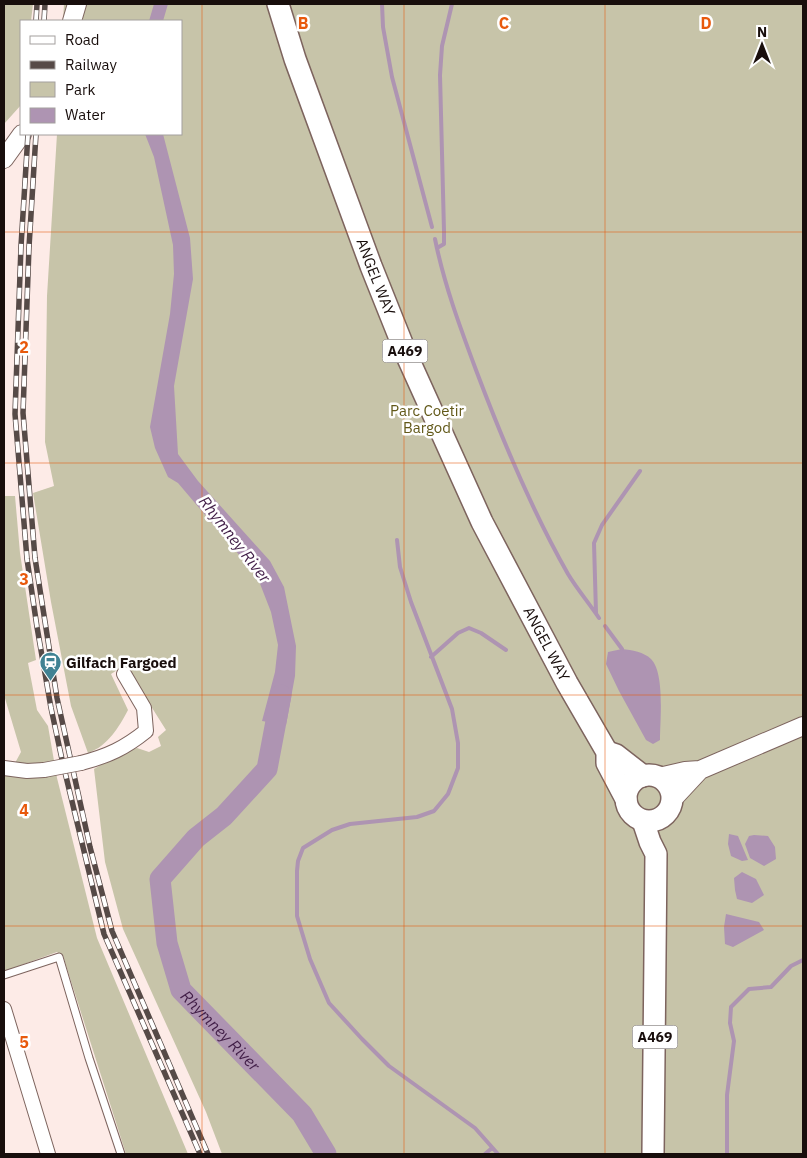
<svg xmlns="http://www.w3.org/2000/svg" width="807" height="1158" font-family="'IBM Plex Sans',sans-serif">
	<style>
		.green { fill: #c7c4a9 }
		.water { fill: #ae94b2 }
		.lines { fill: none; stroke-linecap: round; stroke-linejoin: round }
		.stream { stroke: #ae94b2; stroke-width: 4 }
		.river { stroke: #ae94b2; stroke-width: 21 }
		.service-casing { stroke: #7d645e; stroke-width: 9 }
		.minor-casing { stroke: #7d645e; stroke-width: 16 }
		.tertiary-casing { stroke: #7d645e; stroke-width: 20 }
		.primary-casing { stroke: #7d645e; stroke-width: 24 }
		.service { stroke: #fff; stroke-width: 7 }
		.minor { stroke: #fff; stroke-width: 14 }
		.tertiary { stroke: #fff; stroke-width: 18 }
		.primary { stroke: #fff; stroke-width: 21 }
		.rail-casing { stroke: #564a47; stroke-width: 5.5 }
		.rail { stroke: #fff; stroke-width: 4; stroke-dasharray: 11; stroke-linecap: butt }
		.minor-bridge-casing { stroke: #7d645e; stroke-width: 16; stroke-linecap: butt }
		.minor-bridge { stroke: #fff; stroke-width: 14 }
		.grid { fill: none; stroke: #e8590c; stroke-width: 1; stroke-opacity: 0.55 }
		.labels { text-anchor: middle; stroke-width: 5; stroke-linejoin: round; paint-order: stroke }
		.shield { fill: #fff; stroke: #5d5655; stroke-width: 1 }
		.shield-label { font-size: 14px; font-weight: bold; fill: #180e0c }
		.street-label { font-size: 15px; fill: #180e0c; stroke: #fff }
		.park-label { font-size: 15px; fill: #625919; stroke: #fff }
		.poi-label { font-size: 15px; font-weight: bold; fill: #180e0c; stroke: #fff; text-anchor: start }
		.water-label { font-size: 16px; font-style: italic; fill: #411e47; stroke: #fff }
		.grid-label { font-size: 16px; text-anchor: middle; font-weight: bold; fill: #e8590c; stroke: #fff; stroke-width: 5; stroke-linejoin: round; paint-order: stroke }
	</style>
	<rect width="100%" height="100%" fill="#fdebe7"/>
	<path class="green" d="M4,4h29l-2,17h-10v84l-17,19z
		M64,4h739v1150h-581l-16,-42 -83,-183 -18,-67 -11,-93 17,-10 26,-11 12,4 12,-6 -3,-9 8,-7 -41,-65 -14,9 17,36c-9,17 -20,36 -40,43l-17,-47 -20,-104 -18,-109 21,-7 -9,-44 2,-146 10,-162h124v-113h-118z
		M4,496h11l5,57 16,107 -8,3 9,47 11,16 9,52 40,160 91,216h-62l-63,-198 -6,-4 -52,19 -1,-1v-196h5l12,-22 -17,-57z"/>
	<path class="water" d="M154,4h14l-5,17h-14z
		M145,134h18l27,104 3,41 -19,107 4,68 20,27 72,80 14,26 12,59 -1,30 -9,49 -24,-4 13,-49 3,-27 -7,-33 -14,-36 -79,-93 -10,-6 -13,-29 -5,-21 20,-113 4,-40 -1,-29 -19,-88z
		M622,649c10,1 22,3 29,10 14,14 9,61 9,81l-7,4 -7,-4 -27,-49 -13,-27 2,-12z
		M729,834l9,2 10,24 -6,1 -11,-5 -3,-12z
		M754,835l14,1 7,11 1,12 -12,7 -14,-8 -5,-14 4,-8z
		M742,872l14,7 8,16 -12,8 -15,-4 -2,-9 -1,-12z
		M726,914l33,8 5,8 -31,17 -8,-3 -1,-17z"/>
	<g class="lines">
		<path class="stream" d="M382,4l1,23 9,50 40,150
			M435,239c9,45 25,88 41,131 26,69 55,139 92,204 9,15 21,29 31,44
			M437,248l7,-4v-13l-4,-156 2,-29 10,-42
			M397,540l3,27 11,35 41,107 6,34v25l-10,26 -14,17 -17,6 -67,7 -18,6 -29,18 -5,13 -1,10v45l13,43 19,44 33,36 27,27 86,62 23,26
			M596,613l-2,-70 8,-18 38,-54
			M605,626l17,23
			M431,657l27,-24 11,-5 12,5 25,17
			M485,1154l7,-6
			M727,1154v-59l7,-54 -4,-18 1,-16 18,-18 22,-2 20,-21 12,-6"/>
		<path class="river" id="s1" d="M281,695l-14,74 -43,47 -28,22 -36,41 7,64 14,47 121,124 24,40"/>
		<defs>
			<path id="service" d="M4,975l55,-18 30,101 32,96"/>
			<path id="minor" d="M81,763c27,-7 44,-15 65,-32l-2,-23 -20,-34
				M4,768l23,3 17,-1
				M4,1009l44,145"/>
			<path id="tertiary" d="M72,21l5,-17
				M4,159l18,-25
				M659,777l26,-6 15,-1 103,-44
				M673,799l27,-29"/>
			<g id="primary">
				<path id="s2" d="M278,4l17,55 76,207 36,90 75,166 85,161 40,69v11l19,36"/>
				<path d="M607,752l9,3 27,21"/>
				<circle cx="649" cy="798" r="23"/>
				<path d="M643,821l7,21 6,12 -3,300"/>
			</g>
		</defs>
		<use href="#service" class="service-casing"/>
		<use href="#minor" class="minor-casing"/>
		<use href="#tertiary" class="tertiary-casing"/>
		<use href="#primary" class="primary-casing"/>
		<use href="#service" class="service"/>
		<use href="#minor" class="minor"/>
		<use href="#tertiary" class="tertiary"/>
		<use href="#primary" class="primary"/>
		<defs>
			<path id="rail" d="M36,21l1,-17
				M44,21l1,-17
				M28,134l-7,112 -6,168 12,145 10,68 14,81 12,56 41,170 96,220
				M36,134l-7,113 -6,166 12,145 22,140 33,149 22,84 96,223"/>
		</defs>
		<use href="#rail" class="rail-casing"/>
		<use href="#rail" class="rail"/>
		<defs>
			<path id="minor-bridge" d="M44,770l37,-7"/>
		</defs>
		<use href="#minor-bridge" class="minor-bridge-casing"/>
		<use href="#minor-bridge" class="minor-bridge"/>
	</g>
	<path class="grid" d="M202,4v1150M404,4v1150M605,4v1150M4,232h799M4,463h799M4,695h799M4,926h799"/>
	<defs>
		<symbol id="station-pin" viewBox="-11 -11 22 30"><path d="M0 17L-7.5 6A9.5 9.5 0 1 1 7.5 6Z" fill="#408293" stroke="#fff"/><path d="M-3-6H3Q5-6 5-4V2Q5 4 3 4L4.5 6H3L1.5 4h-3L-3 6H-4.5L-3 4Q-5 4-5 2V-4Q-5-6-3-6ZM-3.5-4v3h7v-3ZM-3.5 1v1.5H-2V1ZM2 1v1.5H3.5V1Z" fill="#fff"/></symbol>
	</defs>
	<g fill-rule="evenodd">
		<use href="#station-pin" x="38" y="650" width="25" height="34"/>
	</g>
	<g class="labels">
		<g class="shield">
			<rect x="382.5" y="339.5" width="45" height="23" rx="4"/>
			<rect x="632.5" y="1025.5" width="45" height="23" rx="4"/>
		</g>
		<g class="shield-label">
			<text x="405" y="356">A469</text>
			<text x="655" y="1042">A469</text>
		</g>
		<g class="street-label">
			<text dy="5" stroke="none"><textPath href="#s2" startOffset="290">ANGEL WAY</textPath></text>
			<text dy="5" stroke="none"><textPath href="#s2" startOffset="695">ANGEL WAY</textPath></text>
		</g>
		<g class="park-label">
			<text x="427" y="416">Parc Coetir<tspan x="427" dy="17">Bargod</tspan></text>
		</g>
		<g class="poi-label">
			<text x="66" y="668">Gilfach Fargoed</text>
		</g>
		<g class="water-label">
			<text transform="translate(235 539) rotate(52)" y="6">Rhymney River</text>
			<text dy="6" stroke="none"><textPath href="#s1" startOffset="399">Rhymney River</textPath></text>
		</g>
	</g>
	<g class="grid-label">
		<text x="303" y="29">B</text>
		<text x="504" y="29">C</text>
		<text x="706" y="29">D</text>
		<text x="24" y="353">2</text>
		<text x="24" y="585">3</text>
		<text x="24" y="816">4</text>
		<text x="24" y="1048">5</text>
	</g>
	<rect width="807" height="1158" fill="none" stroke="#180e0c" stroke-width="10"/>
	<rect x="20" y="20" width="162" height="115" fill="#ffffff" stroke="#a39f9e"/>
	<rect x="30" y="36" width="25" height="8" fill="#ffffff" stroke="#a39f9e"/>
	<text x="65" y="45" font-size="15" fill="#180e0c">Road</text>
	<rect x="30" y="61" width="25" height="8" fill="#564a47" stroke="#a39f9e"/>
	<text x="65" y="70" font-size="15" fill="#180e0c">Railway</text>
	<rect x="30" y="82" width="25" height="15" fill="#c7c4a9" stroke="#a39f9e"/>
	<text x="65" y="95" font-size="15" fill="#180e0c">Park</text>
	<rect x="30" y="108" width="25" height="15" fill="#ae94b2" stroke="#a39f9e"/>
	<text x="65" y="120" font-size="15" fill="#180e0c">Water</text>
	<g transform="translate(762 45)" stroke="#ffffff" stroke-width="4" paint-order="stroke">
	<path d="M0-4L9 19L0 12L-9 19Z" fill="#180e0c"/>
	<text y="-8" font-size="14" font-weight="bold" text-anchor="middle" fill="#180e0c">N</text>
	</g>
</svg>
